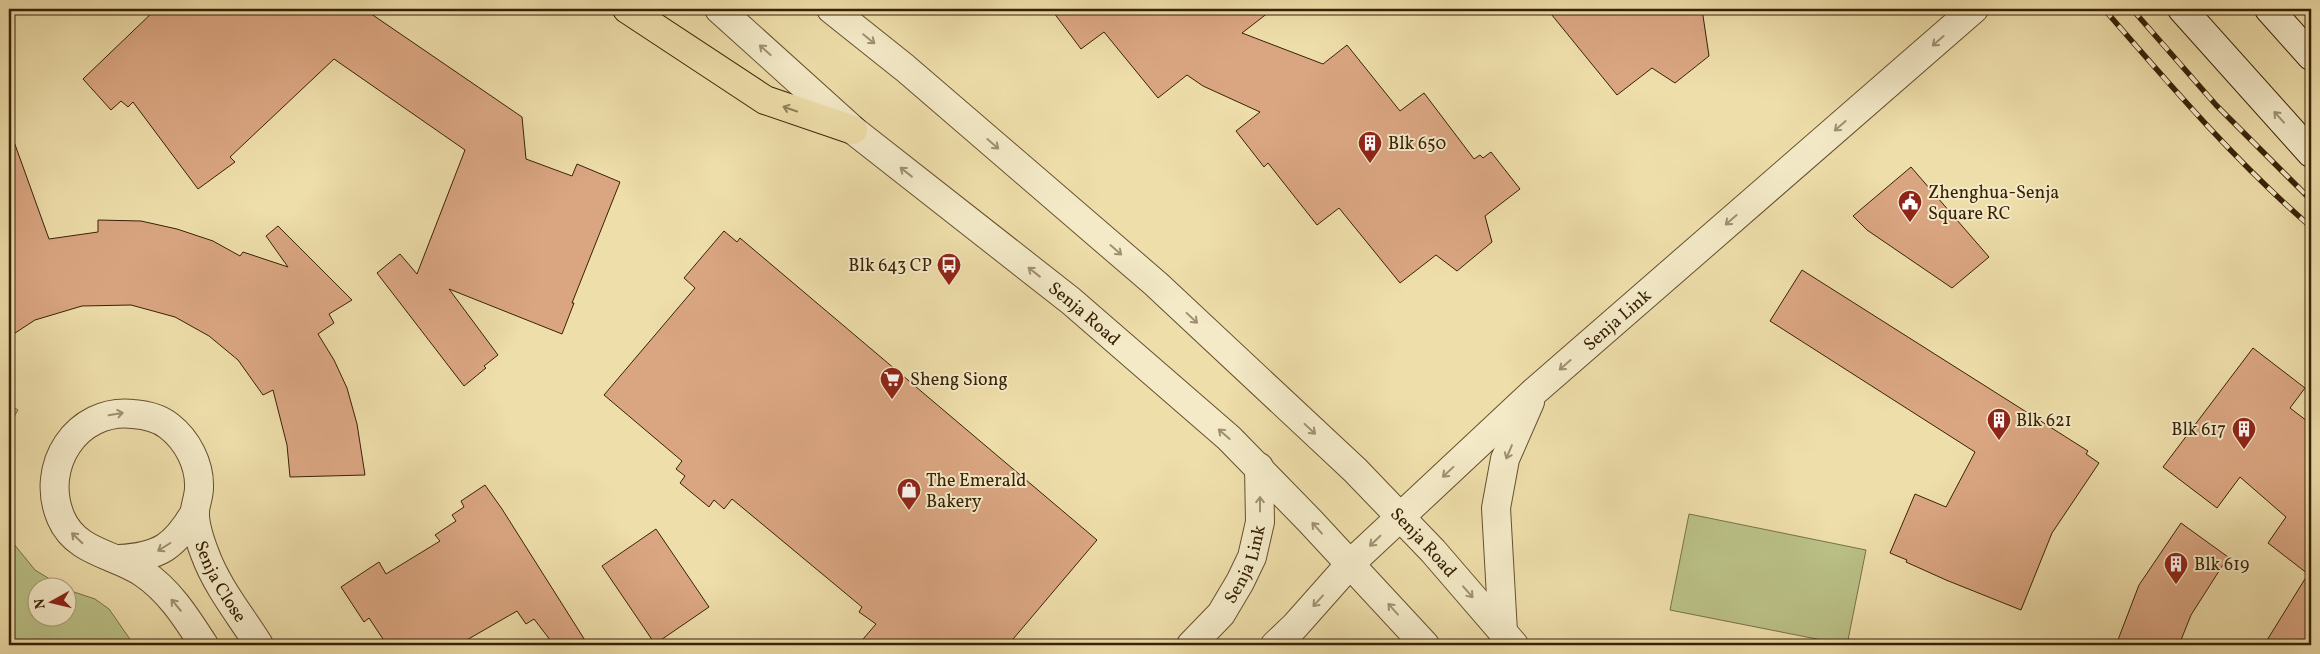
<svg xmlns="http://www.w3.org/2000/svg" width="2320" height="654" font-family="Vollkorn,serif">
	<style>
		.green { fill: #bac187; stroke: #797146 }
		.building { fill: #daa682; stroke: #382106 }
		.lines { fill: none; stroke-linecap: round; stroke-linejoin: round }
		.minor-casing { stroke: #66502f; stroke-width: 30 }
		.tertiary-casing { stroke: #66502f; stroke-width: 30 }
		.secondary-casing { stroke: #382106; stroke-width: 30 }
		.motorway-casing { stroke: #382106; stroke-width: 30 }
		.minor { stroke: #f4eac8; stroke-width: 28 }
		.tertiary { stroke: #f4eac8; stroke-width: 28 }
		.secondary { stroke: #f4eac8; stroke-width: 28 }
		.motorway { stroke: #eedeaa; stroke-width: 28 }
		.rail-casing { stroke: #382106; stroke-width: 5.5 }
		.rail { stroke: #f4eac8; stroke-width: 4; stroke-dasharray: 11; stroke-linecap: butt }
		.oneway { stroke: #9f9071 }
		.oneway2 { stroke: #938058 }
		.labels { text-anchor: middle; stroke-width: 4; stroke-linejoin: round; paint-order: stroke }
		.poi-label { font-size: 18px; fill: #382106; stroke: #f4eac8; text-anchor: start }
		.street-label { font-size: 18px; fill: #382106; stroke: #f4eac8 }
	</style>
	<rect width="100%" height="100%" fill="#eedeaa"/>
	<filter id="stains"><feTurbulence type="fractalNoise" baseFrequency=".004" numOctaves="4"/><feColorMatrix values="0 0 0 0 .2 0 0 0 0 .09 0 0 0 0 .02 0 0 0 .5 -.17"/></filter>
	<radialGradient id="worn" r=".72"><stop offset=".6" stop-color="#630" stop-opacity="0"/><stop offset="1" stop-color="#630" stop-opacity=".3"/></radialGradient>
	<path class="green" d="M9,404l9,6 -9,15z
		M1689,514l177,36 -19,95 -177,-35z
		M9,538l26,32 26,16h-23v30h30v-26l27,9 14,10 25,36h-125z"/>
	<path class="building" d="M156,9h208l158,108 4,42 46,17 5,-12 43,18 -48,121h2l-12,31 -113,-45 49,66 -14,11 2,2 -22,18 -87,-113 23,-19 17,20 48,-124 -131,-91 -104,98 5,5 -37,27 -65,-87 -5,5 -7,-6 -10,9 -28,-31z
		M1051,9h222l-31,24 81,31 24,-19 53,66 24,-18 50,66 6,-4 3,3 8,-6 29,37 -35,27 7,26 -35,29 -21,-16 -36,28 -61,-75 -22,17 -49,-62 -4,4 -28,-36 24,-19 -57,-26 -16,-11 -29,23 -54,-66 -23,17z
		M1547,9h155l7,47 -34,27 -23,-15 -35,27z
		M9,139h4l36,100 49,-7v-12l43,1 36,8 36,12 27,15 3,-4 45,15 -22,-31 12,-10 74,74 -23,14 5,9 -16,11 16,26 13,28 10,36 8,51 -75,2 -3,-32 -14,-55 -10,5 -25,-35 -29,-24 -34,-19 -44,-12 -49,1 -47,14 -26,17z
		M1911,167l78,90 -37,31 -85,-58 -14,-14z
		M724,231l13,11 3,-4 357,302 -89,105h-150l18,-21 -17,-12 3,-5 -130,-108 -8,10 -10,-9 -5,7 -29,-24 5,-7 -9,-7 6,-8 -78,-66 91,-107 -11,-10z
		M1802,270l286,181 -2,3 13,9 -47,70 -31,77 -75,-30 -40,-18 1,-2 -17,-7 25,-59 31,13 29,-55 -205,-131z
		M2253,348l52,40 -15,20 21,16v221h-47l44,-71 -40,-31 18,-26 -46,-40 -23,31 -54,-41z
		M485,485l17,24 86,136h-34l-20,-26 -8,5 -9,-13 -59,34h-71l-18,-27 -5,4 -23,-35 38,-25 7,12 54,-33 -5,-6 21,-14 -4,-6 12,-8 -3,-6z
		M2181,523l47,34 -37,58 -12,30h-63l23,-60z
		M656,529l53,78 -54,37 -53,-78z"/>
	<g class="lines">
		<defs>
			<g id="minor">
				<path d="M119,559c41,-2 56,-13 76,-47"/>
				<path id="s1" d="M204,645c-17,-26 -34,-54 -61,-72 -28,-19 -67,-20 -82,-55 -22,-51 15,-110 72,-104 13,1 26,4 36,12 18,14 31,38 30,62 0,7 -3,15 -4,22 -1,14 5,31 10,44 12,33 36,62 54,91"/>
				<path id="s2" d="M1191,645l30,-31 19,-32 12,-25 8,-35 -1,-55"/>
				<path d="M1275,645l20,-19 55,-62"/>
			</g>
			<g id="tertiary">
				<path id="s3" d="M719,9l134,121 218,171 158,137 81,83 115,124"/>
				<path id="s4" d="M831,9l74,59 251,216 199,186 78,81 81,94"/>
				<path id="s5" d="M1350,564l185,-173 439,-382"/>
				<path d="M1503,632l-7,-124 9,-49 25,-57"/>
			</g>
			<path id="secondary" d="M2182,9l129,144
				M2269,9l42,47"/>
			<path id="motorway" d="M627,9l138,91 88,30"/>
		</defs>
		<use href="#minor" class="minor-casing"/>
		<use href="#tertiary" class="tertiary-casing"/>
		<use href="#secondary" class="secondary-casing"/>
		<use href="#motorway" class="motorway-casing"/>
		<use href="#minor" class="minor"/>
		<use href="#tertiary" class="tertiary"/>
		<use href="#secondary" class="secondary"/>
		<use href="#motorway" class="motorway"/>
		<defs>
			<path id="rail" d="M2104,9c66,76 131,152 207,218
				M2132,9l84,96 95,95"/>
		</defs>
		<use href="#rail" class="rail-casing"/>
		<use href="#rail" class="rail"/>
	</g>
	<defs><path id="oneway-shaft" d="M-6 0H5M1.5-3L5.5 0L1.5 3" fill="none" stroke-width="1.6" stroke-linecap="round" stroke-linejoin="round" transform="scale(1.25)"/></defs>
	<g class="oneway">
		<use href="#oneway-shaft" transform="translate(869 39) rotate(39)"/>
		<use href="#oneway-shaft" transform="translate(1938 41) rotate(139)"/>
		<use href="#oneway-shaft" transform="translate(765 50) rotate(-138)"/>
		<use href="#oneway-shaft" transform="translate(2279 117) rotate(-132)"/>
		<use href="#oneway-shaft" transform="translate(1840 126) rotate(139)"/>
		<use href="#oneway-shaft" transform="translate(993 144) rotate(41)"/>
		<use href="#oneway-shaft" transform="translate(906 172) rotate(-142)"/>
		<use href="#oneway-shaft" transform="translate(1731 220) rotate(139)"/>
		<use href="#oneway-shaft" transform="translate(1116 250) rotate(41)"/>
		<use href="#oneway-shaft" transform="translate(1034 272) rotate(-142)"/>
		<use href="#oneway-shaft" transform="translate(1192 318) rotate(43)"/>
		<use href="#oneway-shaft" transform="translate(1565 365) rotate(139)"/>
		<use href="#oneway-shaft" transform="translate(116 414) rotate(-10)"/>
		<use href="#oneway-shaft" transform="translate(1310 429) rotate(43)"/>
		<use href="#oneway-shaft" transform="translate(1224 434) rotate(-139)"/>
		<use href="#oneway-shaft" transform="translate(1509 452) rotate(113)"/>
		<use href="#oneway-shaft" transform="translate(1448 472) rotate(137)"/>
		<use href="#oneway-shaft" transform="translate(1260 504) rotate(-90)"/>
		<use href="#oneway-shaft" transform="translate(1317 528) rotate(-132)"/>
		<use href="#oneway-shaft" transform="translate(77 538) rotate(-136)"/>
		<use href="#oneway-shaft" transform="translate(1375 541) rotate(136)"/>
		<use href="#oneway-shaft" transform="translate(164 547) rotate(148)"/>
		<use href="#oneway-shaft" transform="translate(1468 592) rotate(49)"/>
		<use href="#oneway-shaft" transform="translate(1318 601) rotate(132)"/>
		<use href="#oneway-shaft" transform="translate(176 605) rotate(-130)"/>
		<use href="#oneway-shaft" transform="translate(1393 609) rotate(-132)"/>
	</g>
	<use class="oneway2" href="#oneway-shaft" transform="translate(790 109) rotate(-161)"/>
	<defs>
		<symbol id="building-pin" viewBox="-11 -11 22 30"><path d="M0 17L-7.5 6A9.5 9.5 0 1 1 7.5 6Z" fill="#8f2418" stroke="#f4eac8"/><path d="M-4-6H4V6H1V3H-1V6H-4ZM-2.5-4.3h1.7v1.8h-1.7ZM.8-4.3h1.7v1.8H.8ZM-2.5-1h1.7V.8h-1.7ZM.8-1h1.7V.8H.8Z" fill="#fff"/></symbol>
		<symbol id="civic-pin" viewBox="-11 -11 22 30"><path d="M0 17L-7.5 6A9.5 9.5 0 1 1 7.5 6Z" fill="#8f2418" stroke="#f4eac8"/><path d="M-.6-6.5H3V-4.5H.6V-3L4-1V1h2V6H-6V1h2V-1L-.6-3ZM-1.2 2.5V6h2.4V2.5Z" fill="#fff"/></symbol>
		<symbol id="bus-pin" viewBox="-11 -11 22 30"><path d="M0 17L-7.5 6A9.5 9.5 0 1 1 7.5 6Z" fill="#8f2418" stroke="#f4eac8"/><path d="M-5-6H5V4H4V6H2V4H-2V6H-4V4H-5ZM-3.5-4V0h7V-4ZM-3.5 1.2v1.5H-2V1.2ZM2 1.2v1.5H3.5V1.2Z" fill="#fff"/></symbol>
		<symbol id="supermarket-pin" viewBox="-11 -11 22 30"><path d="M0 17L-7.5 6A9.5 9.5 0 1 1 7.5 6Z" fill="#8f2418" stroke="#f4eac8"/><path d="M-6-5.5h2.5l.6 2H6L4.5 2H-2.5L-4.4-4H-6ZM-1.5 3.2a1.3 1.3 0 1 0 .1 0ZM3 3.2a1.3 1.3 0 1 0 .1 0Z" fill="#fff"/></symbol>
		<symbol id="shop-pin" viewBox="-11 -11 22 30"><path d="M0 17L-7.5 6A9.5 9.5 0 1 1 7.5 6Z" fill="#8f2418" stroke="#f4eac8"/><path d="M-5-2.5h2.3a2.7 3.5 0 0 1 5.4 0H5L5.5 6h-11ZM-1.5-2.5h3a1.5 2.3 0 0 0-3 0Z" fill="#fff"/></symbol>
	</defs>
	<g fill-rule="evenodd">
		<use href="#building-pin" x="1356" y="129" width="28" height="38"/>
		<use href="#civic-pin" x="1896" y="188" width="28" height="38"/>
		<use href="#bus-pin" x="935" y="251" width="28" height="38"/>
		<use href="#supermarket-pin" x="878" y="365" width="28" height="38"/>
		<use href="#building-pin" x="1985" y="406" width="28" height="38"/>
		<use href="#building-pin" x="2230" y="415" width="28" height="38"/>
		<use href="#shop-pin" x="895" y="476" width="28" height="38"/>
		<use href="#building-pin" x="2162" y="550" width="28" height="38"/>
	</g>
	<g class="labels">
		<g class="poi-label">
			<text x="1388" y="149">Blk 650</text>
			<text x="1928" y="198">Zhenghua-Senja<tspan x="1928" dy="21">Square RC</tspan></text>
			<text x="932" y="271" text-anchor="end">Blk 643 CP</text>
			<text x="910" y="385">Sheng Siong</text>
			<text x="2016" y="426">Blk 621</text>
			<text x="2226" y="435" text-anchor="end">Blk 617</text>
			<text x="926" y="486">The Emerald<tspan x="926" dy="21">Bakery</tspan></text>
			<text x="2194" y="570">Blk 619</text>
		</g>
		<g class="street-label">
			<text dy="6" stroke="none"><textPath href="#s3" startOffset="476">Senja Road</textPath></text>
			<text dy="6" stroke="none"><textPath href="#s5" startOffset="362">Senja Link</textPath></text>
			<text dy="6" stroke="none"><textPath href="#s4" startOffset="798">Senja Road</textPath></text>
			<text dy="6" stroke="none"><textPath href="#s2" startOffset="99">Senja Link</textPath></text>
			<text dy="6" stroke="none"><textPath href="#s1" startOffset="558">Senja Close</textPath></text>
		</g>
	</g>
	<rect width="2320" height="654" fill="none" stroke="#eedeaa" stroke-width="30"/>
	<rect x="10" y="10" width="2300" height="634" fill="none" stroke="#382106" stroke-width="2.5"/>
	<rect x="15" y="15" width="2290" height="624" fill="none" stroke="#382106"/>
	<g transform="translate(52 602) rotate(262)"><circle r="24" fill="#f4eac8" stroke="#a99a7a"/>
	<path d="M0-4L9 19L0 12L-9 19Z" fill="#8f2418"/>
	<text y="-8" font-size="14" font-weight="bold" text-anchor="middle" fill="#382106">N</text>
	</g>
	<rect width="100%" height="100%" filter="url(#stains)"/>
	<rect width="100%" height="100%" fill="url(#worn)"/>
</svg>
